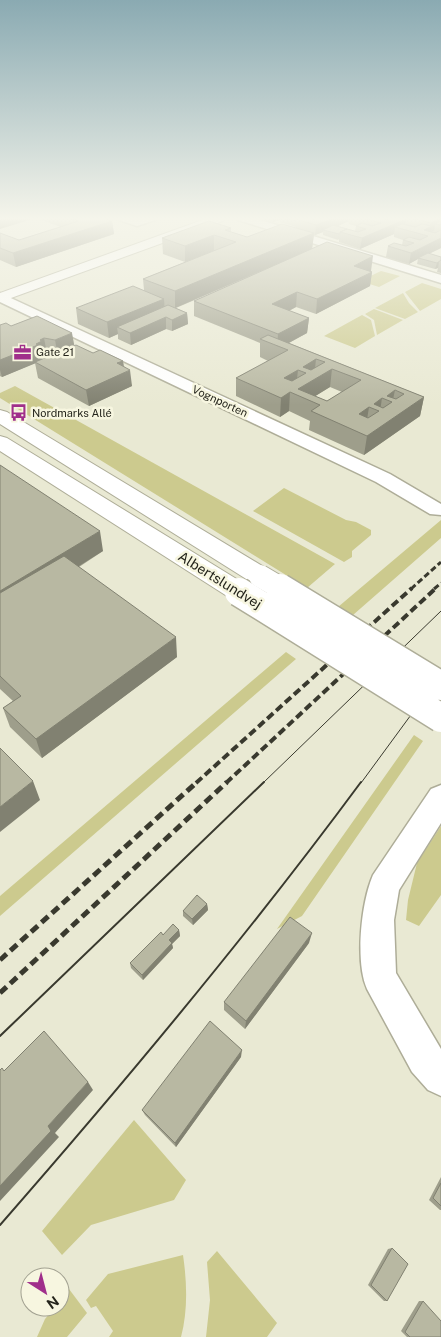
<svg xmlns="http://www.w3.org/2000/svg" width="441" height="1337" font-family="'Public Sans',sans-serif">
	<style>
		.green { fill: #ccca8e }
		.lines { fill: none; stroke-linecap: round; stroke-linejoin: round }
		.minor-casing { stroke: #aead98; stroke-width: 3 }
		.tertiary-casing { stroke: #aead98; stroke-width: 2 }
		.minor { fill: #fff; fill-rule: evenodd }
		.tertiary { fill: #fff; fill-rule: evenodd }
		.tram-far1 { stroke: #39392e; stroke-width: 1 }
		.tram { stroke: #39392e; stroke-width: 2 }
		.rail-far2 { stroke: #39392e; stroke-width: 3; stroke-dasharray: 6 3; stroke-linecap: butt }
		.rail-far1 { stroke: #39392e; stroke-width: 4; stroke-dasharray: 8 4; stroke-linecap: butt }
		.rail { stroke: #39392e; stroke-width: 5; stroke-dasharray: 9 5; stroke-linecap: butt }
		.tertiary-bridge-far1-casing { stroke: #aead98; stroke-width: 24; stroke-linecap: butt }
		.tertiary-bridge-casing { stroke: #aead98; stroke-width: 31; stroke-linecap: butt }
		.tertiary-bridge-far1 { stroke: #fff; stroke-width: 22 }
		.tertiary-bridge { stroke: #fff; stroke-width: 28 }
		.wall { fill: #9e9e8b; fill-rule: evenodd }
		.shaded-wall { fill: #818171 }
		.building { fill: #b8b8a2; stroke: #818171; fill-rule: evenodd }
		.labels { text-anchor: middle; stroke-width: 5; stroke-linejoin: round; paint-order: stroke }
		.far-poi-label { font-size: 11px; fill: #25251c; stroke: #f7f6e0; text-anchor: start }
		.far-street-label { font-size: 11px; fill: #25251c; stroke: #f7f6e0 }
		.street-label { font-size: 14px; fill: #25251c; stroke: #f7f6e0 }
	</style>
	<rect width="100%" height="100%" fill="#e9e9d3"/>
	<path class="green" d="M381,271l19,5 -21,11 -19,-6z
		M422,283l19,6v10l-21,12 -15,-19z
		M403,293l6,10 9,9 -13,7 -30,-11z
		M374,309l29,11 -26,15 -3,-15 -9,-6z
		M362,315l9,5 4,16 -20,12 -31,-12z
		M15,386l320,178 -28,24 -307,-190v-5z
		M284,488l62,32 10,2 15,8v5l-19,16v6l-8,5 -91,-51z
		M441,520v18l-88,77 -15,-8z
		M286,652l10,7 -296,257v-20z
		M414,735l9,6 -121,175 -25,13z
		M441,826v69l-22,31 -13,-6 2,-20 9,-37z
		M134,1120l52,60 -12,20 -83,25 -29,30 -20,-24z
		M217,1251l60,72 -10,14h-61l4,-37 -3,-38z
		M183,1255c4,27 5,56 -2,82h-72l4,-6 -17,-25 -5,2 -5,-8 22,-26z
		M69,1289l18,24 -20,24h-30l8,-18 10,-12h5v-6z"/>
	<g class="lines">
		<defs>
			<path id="minor" d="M117,218h40l-2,2 -18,6 -18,-6z
				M236,218h18l187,57v8l-203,-63z
				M0,293l390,181 51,30v11l-11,-1 -54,-32 -376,-180z
				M441,785v38l-42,67 -5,30 2,53 45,76v47l-13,-6 -16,-18 -45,-83c-12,-27 -6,-86 6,-114l58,-86z"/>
			<path id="tertiary" d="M208,218h17l-2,3 -223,81v-9z
				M0,410l7,2 262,158 3,6 -3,6 -9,2 -9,-2 -251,-158z
				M0,436l7,2 241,148 3,6 -3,6 -9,3 -9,-3 -230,-147z"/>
		</defs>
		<use href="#minor" class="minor-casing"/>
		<use href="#tertiary" class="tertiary-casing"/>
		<use href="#minor" class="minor"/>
		<use href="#tertiary" class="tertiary"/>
		<path class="tram-far1" d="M263,783l178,-172
			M361,783l80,-109"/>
		<path class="tram" d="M0,1036l264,-254
			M0,1225c126,-144 248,-290 361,-443"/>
		<path class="rail-far2" d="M411,589l30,-27
			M434,589l7,-6"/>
		<path class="rail-far1" d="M196,783l216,-195
			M226,783l210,-195"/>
		<path class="rail" d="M0,960l197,-178
			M0,993l227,-211"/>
		<defs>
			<path id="tertiary-bridge-far1" d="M260,576l22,13"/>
			<path id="tertiary-bridge" d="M280,588l161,98
				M239,592l202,126"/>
		</defs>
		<use href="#tertiary-bridge-far1" class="tertiary-bridge-far1-casing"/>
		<use href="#tertiary-bridge" class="tertiary-bridge-casing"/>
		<use href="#tertiary-bridge-far1" class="tertiary-bridge-far1"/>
		<use href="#tertiary-bridge" class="tertiary-bridge"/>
	</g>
	<path class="wall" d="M36,218h68l8,3 2,13 -98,33 -16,-7v-27l19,7 42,-13z
		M258,218h51l2,1 1,-1h129v30l-12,6 12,3v16l-4,-1 1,-4 -3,1 -18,-5 1,-5 -9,5 -23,-7 2,-11 14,-1 1,-5 -9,-3v-3l-34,15 -21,-7v-3l-1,1 -15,-5v-3l-8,3h-1l-2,14 59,22h-1l2,1 -2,14 -54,28 -20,-7 -7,4 20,7 -2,15 -18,10 135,54 -4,19 -56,39 -55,-25 1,-9 -21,-10 -9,6 -44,-21v-18l32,-17 -8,-4v-14l-66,-27v-15l84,-37 -102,44 11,5 1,11 -16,7 -6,-2 -35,16 -13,-6v-5l-9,4 -31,-14 -2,-16 68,-18 -1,-11 42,-17 -22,-8 -1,-16 69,-10v4l16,5 49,-9v-1l-16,-5 1,-2 -8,2zM349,221v3l7,2 -1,5 -18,-5zM330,387l12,5 -15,9 -12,-5z
		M0,325l11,1 63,20 19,7 30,8 1,5 8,20 -43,20 -51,-28 -3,-15 -33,14 -2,-1zM47,354l5,1 -11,5v-1l4,-2v-2z
		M0,465l103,86 -24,16 98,90 -135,101 -32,-31 -7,-19 10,-7 -13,-12z
		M207,904l1,6 -15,15 -10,-9v-5z
		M179,930l1,6 -8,8 1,4 -30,32 -12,-12 -1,-5 33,-28z
		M309,943l-64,86 -21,-19v-8z
		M241,1057l-65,90 -31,-32 -3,-5z
		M441,1177v33h-1l-11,-10z
		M392,1248l-5,53h-3l-16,-16 20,-36z
		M419,1301h4l18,36h-34l-6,-6z"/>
	<path class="shaded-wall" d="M0,218h36l-36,11z
		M273,218h8v2l-8,2z
		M334,218h16l-1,3 -22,10 -4,-1v2l-8,3 1,-10z
		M441,218v7l-6,-1 -1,7 -4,1 -6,-2 6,-3 1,-4z
		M406,219l-2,10 -9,-2 -1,7 -34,15 2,-11z
		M112,221l2,13 -98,33 -3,-14z
		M314,233l-2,16 -137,59v-17z
		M214,235v16l-29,11v-16z
		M441,238v10l-21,10h-2v1l-9,5 2,-11z
		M373,256l-2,15 -19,9 2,-14z
		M439,262l-1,6 -3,1 2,-6z
		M372,272l-2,14 -54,28 1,-15z
		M297,292l-1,15 -25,13 1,-16z
		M164,299l1,15 -48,13 1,7 -9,4 -2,-16z
		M187,313l1,11 -16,7v-11z
		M166,317v12l-35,16 -1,-12z
		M309,318l-2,15 -26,14 -4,-1 1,-12z
		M72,333l3,16 -17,7 -3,-16z
		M44,338l3,16 -2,1v2l-4,2v2l-39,16 -2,-7v-10z
		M316,359l-2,19 -8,-5 -3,-6z
		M123,361l1,12 6,-3 2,16 -43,20 -3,-16 31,-27z
		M332,369l-2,18 -21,13 -11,-11z
		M298,370l-2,18 -12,-10z
		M395,390l-4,19 1,-7 -5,-6z
		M290,392l-1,19 -9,6 1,-19z
		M424,397l-4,19 -56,39 3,-19z
		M382,398l-3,20v-7l-5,-7z
		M369,407l-3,19 -7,-12z
		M100,531l3,20 -103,64v-24z
		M176,637l1,20 -135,101 -6,-19z
		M33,781l7,19 -40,32v-25z
		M207,904l1,6 -15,15 -1,-6z
		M179,930l1,6 -8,8 1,4 -30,32 -1,-5 27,-35z
		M312,933l-3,10 -64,86 1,-8z
		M242,1050l-1,7 -65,90 -1,-4z
		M88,1082l5,8 -38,43 4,4 -59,64v-15l48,-60z"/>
	<path class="building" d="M70,218h34l8,3 -99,32 -13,-5v-15l19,7 60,-19z
		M284,218h15l-3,1v2z
		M299,218h10l4,1 4,-1h17l-18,7 -20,-6z
		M364,218h17l6,2 4,-2h10l5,1 -44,19 -22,-6 7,-3 11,3 8,-3 -10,-3 6,-3 10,3 9,-3z
		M412,218h29l-10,5z
		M209,221l22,7 -6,2 22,7 35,-13 32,9 -139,58 -32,-12 93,-37 -22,-7 -29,11 -23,-8z
		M441,221v4l-6,-1z
		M402,224l13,3 7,-3 10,2 -8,4 11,3 6,-3v8l-30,15 -23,-7 6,-3 12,3 8,-3 -11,-3 6,-3 11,3 8,-4 -33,-9z
		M333,225l14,4 -7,3v2h-1l-16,-4z
		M327,242l46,14 -19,10 18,6 -55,27 -20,-7 -25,12 37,14 -31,16 -84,-33z
		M428,253l13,4v3l-4,3 -19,-5z
		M133,286l31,13 -57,23 -31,-14z
		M168,305l19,8 -15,7 -6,-3 -36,16 -13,-6z
		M37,316l35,17 -17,7 -11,-2 -4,2 2,1 -6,3 2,1 -38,15v-35l6,-2 5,3z
		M268,335l156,62 -57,39 -56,-25 9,-6 -30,-13 -9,6 -45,-20 52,-28 -28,-11zM316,359l9,3 -14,8 -8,-3zM332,369l29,11 -34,21 -29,-12zM298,370l8,3 -14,8 -8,-3zM395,390l9,4 -8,5 -9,-3zM382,398l10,4 -9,6 -9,-4zM369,407l10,4 -11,7 -9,-4z
		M76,345l17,8 7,-3 23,11 -6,2 13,7 -44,20 -51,-28z
		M0,465l100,66 -100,60z
		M64,556l112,81 -140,102 -33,-31 18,-12 -21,-20v-83z
		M0,748l33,33 -33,26z
		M197,895l10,9 -15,15 -9,-8z
		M290,917l22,16 -66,88 -22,-19z
		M173,924l6,6 -10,10 3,3 -30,32 -12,-12 31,-31 2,3z
		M210,1021l32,29 -67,93 -33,-33z
		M44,1031l44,51 -40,44 3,5 -51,55v-116l2,-2 2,3z
		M441,1183v23l-8,-8z
		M392,1248l16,16 -21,37 -16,-16z
		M423,1301l18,20v16h-31l-5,-5z"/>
	<linearGradient id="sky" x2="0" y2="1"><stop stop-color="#8aaab2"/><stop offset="0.54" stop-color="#f5f5eb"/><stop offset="1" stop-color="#f5f5eb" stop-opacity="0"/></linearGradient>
	<rect width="441" height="405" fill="url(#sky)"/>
	<defs>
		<symbol id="office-bare" viewBox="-9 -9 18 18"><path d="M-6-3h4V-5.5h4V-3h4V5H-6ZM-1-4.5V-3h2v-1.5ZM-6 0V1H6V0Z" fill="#a02f8b" stroke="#f7f6e0" stroke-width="2.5" paint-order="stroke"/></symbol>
		<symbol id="bus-bare" viewBox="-9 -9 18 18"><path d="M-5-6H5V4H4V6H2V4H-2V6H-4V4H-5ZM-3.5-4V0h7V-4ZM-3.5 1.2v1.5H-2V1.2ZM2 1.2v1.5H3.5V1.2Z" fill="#a02f8b" stroke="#f7f6e0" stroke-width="2.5" paint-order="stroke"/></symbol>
	</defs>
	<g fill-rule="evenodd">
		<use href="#office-bare" x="10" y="340" width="25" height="25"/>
		<use href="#bus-bare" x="6" y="400" width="25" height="25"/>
	</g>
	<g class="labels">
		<g class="far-poi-label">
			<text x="36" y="356">Gate 21</text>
			<text x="32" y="417">Nordmarks Allé</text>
		</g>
		<g class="far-street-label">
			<text transform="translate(220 401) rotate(25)" y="4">Vognporten</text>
		</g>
		<g class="street-label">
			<text transform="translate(220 580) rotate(32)" y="5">Albertslundvej</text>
		</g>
	</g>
	<g transform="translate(45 1292) rotate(144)"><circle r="24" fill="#f7f6e0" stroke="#a3a292"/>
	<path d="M0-4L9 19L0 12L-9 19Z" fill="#a02f8b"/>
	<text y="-8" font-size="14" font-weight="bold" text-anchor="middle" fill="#25251c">N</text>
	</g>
</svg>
